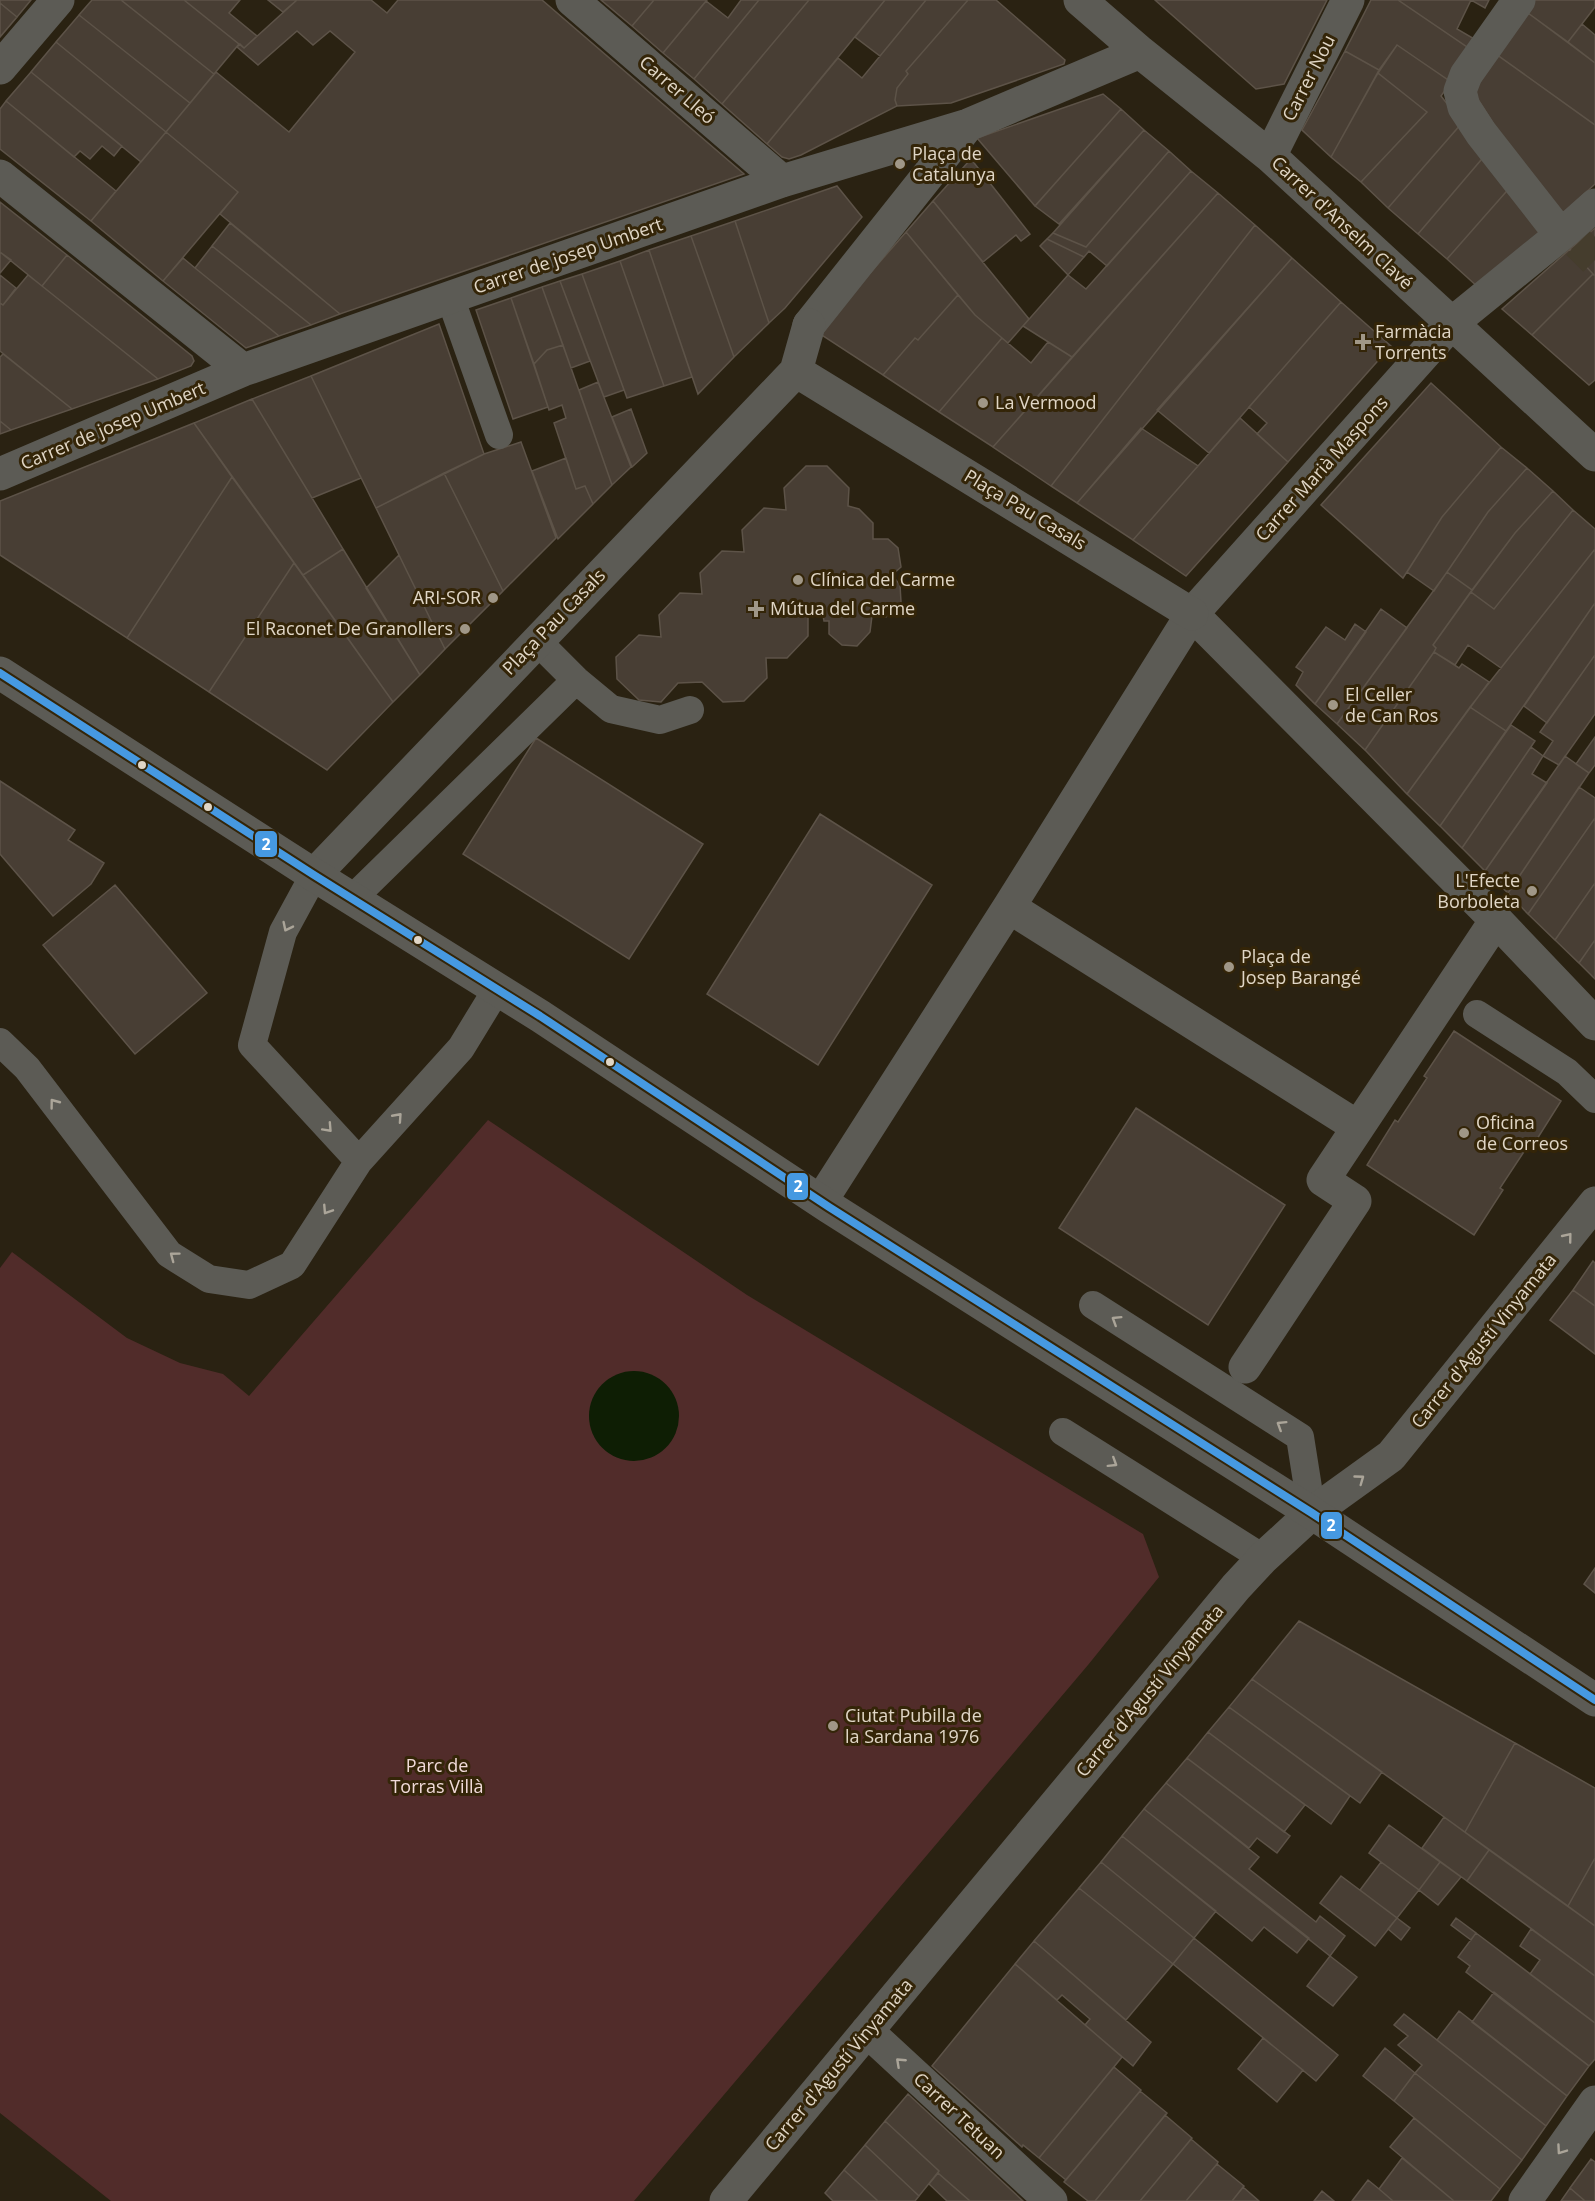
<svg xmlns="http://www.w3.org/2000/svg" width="1595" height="2201" font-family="'Open Sans',sans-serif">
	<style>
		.green { fill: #512c2a }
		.water { fill: #0e1e04 }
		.building { fill: #483e34; stroke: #5d5348; stroke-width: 1.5 }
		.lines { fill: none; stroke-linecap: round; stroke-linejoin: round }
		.pedestrian-tunnel { stroke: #453d2d; stroke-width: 33; stroke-dasharray: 33 16; stroke-linecap: butt }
		.service { stroke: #5c5b55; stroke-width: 28 }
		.pedestrian { stroke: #5c5b55; stroke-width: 33 }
		.minor { stroke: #5c5b55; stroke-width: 33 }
		.tertiary { stroke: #5c5b55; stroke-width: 33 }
		.bus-1-casing { stroke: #342508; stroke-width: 12 }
		.bus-1 { stroke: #4699e1; stroke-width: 8 }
		.oneway { stroke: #aba599 }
		.poi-dot { fill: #a09787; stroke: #342508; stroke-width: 2 }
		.bus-dot { fill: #e0d6c6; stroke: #342508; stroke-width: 2 }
		.labels { text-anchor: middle; stroke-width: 6; stroke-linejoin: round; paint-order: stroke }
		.street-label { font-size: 18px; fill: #e0d6c6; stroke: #342508 }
		.poi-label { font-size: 18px; fill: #e0d6c6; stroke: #342508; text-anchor: start }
		.park-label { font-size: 18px; fill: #f1dad9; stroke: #342508 }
		.line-badge { stroke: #342508; stroke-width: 2 }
		.badge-label { font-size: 16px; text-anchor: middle; font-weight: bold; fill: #fff }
	</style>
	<rect width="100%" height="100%" fill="#2a2212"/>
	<path class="green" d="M488,1120l259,175 396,239 16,43 -71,88 -454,536h-523l-111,-88v-845l12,-16 115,86 53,25 43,11 26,22z"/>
	<path class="water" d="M589 1416a45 45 0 1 1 90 0a45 45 0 1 1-90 0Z"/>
	<path class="building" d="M0,0h31l-14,17 -17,-14z
		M92,0h29l93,74 -24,29 -111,-88z
		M121,0h63l55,44 -25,30z
		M184,0h56l-11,13 28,23 -13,12z
		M268,0h29l-14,12z
		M297,0h74l16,13 11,-13h144l202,174 -404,140 -120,-100 18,-22 -72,-60 50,-60 73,60 66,-80 -25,-21 -17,14 -16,-14 -39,34 -21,-18 3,-3 4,4z
		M601,0h53l-22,26z
		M654,0h53l-44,53 -31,-27z
		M741,0h18l-65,79 -31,-26 43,-52 22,17z
		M759,0h50l-87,104 -28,-25z
		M809,0h76l-118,144 -45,-40z
		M885,0h41l-46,56 -25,-19z
		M926,0h42l-62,71 2,3 -11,14 -2,12 2,6 -96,49 -12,4 -7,-2 -15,-13 71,-86 24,20z
		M968,0h28l69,60 -1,4 -113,39 -54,3 -2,-6 2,-12 11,-14 -2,-3z
		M1155,0h172l-43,84 -28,5z
		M1371,0h27l72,49 -19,33 -54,-37 -18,25 -34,-19z
		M1398,0h73l-14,29 19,11 -6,9z
		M1471,0h18l-4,8z
		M1535,0h60v7l-27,35 -40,-29z
		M0,3l17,14 -17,20z
		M1528,13l67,50v62l-99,-71z
		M79,15l111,88 -24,29 -110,-90z
		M1582,24l13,11v28l-27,-21z
		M56,42l110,90 -25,30 -110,-90z
		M1397,45l54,37 -10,14 21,27 -74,85 -27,-26 66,-70 -49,-39z
		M1345,51l34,19 -48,87 -29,-27z
		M1496,54l99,71v59l-37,34 -24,-30 -60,-95z
		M31,72l91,74 -8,10 -12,-10 -12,13 -10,-8 -6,6 -68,-56z
		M1378,73l49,39 -66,70 -30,-25z
		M1103,94l18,15 -86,97 -58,-68z
		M6,101l110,90 -25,30 -91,-72v-40z
		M1121,109l23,21 -85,94 -24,-18z
		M1462,123l25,30 -69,81 -30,-26z
		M1144,130l25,21 -83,96 -33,-14z
		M166,132l72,60 -75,89 -72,-60z
		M1169,151l22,20 -84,95 -18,-15 -5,6 -37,-18 6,-6 33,14z
		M1487,153l26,31 -66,75 -29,-25z
		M971,159l59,75 -9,7 -5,-6 -33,27 -50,-61z
		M1191,171l27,22 -146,164 -49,-31 45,-51 18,14z
		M1513,184l34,44 -68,60 -32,-29z
		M837,186l25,31 -77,91 -16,15 -34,-102z
		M1218,193l37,32 -204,261 -58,-39z
		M933,201l96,118 -21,24 -33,-28 -69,-83z
		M0,202l67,53 -25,31 -42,-34z
		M735,221l34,102 -35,34 -43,-121z
		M230,223l110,91 -29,11 -99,-79z
		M1255,225l37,33 -215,245 -26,-17z
		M1595,228v16l-8,-9z
		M906,232l52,63 -40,45 -3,-2 -32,37 -63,-41 1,-5z
		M1587,235l8,9v32l-25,-27z
		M691,236l43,121 -36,37 -49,-144z
		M1047,239l37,18 -16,18 -28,-29z
		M212,246l99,79 -32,11 -84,-68z
		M1570,249l23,25 -61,61 -30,-26z
		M649,250l43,127 -28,9 -44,-125z
		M0,252l11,8 -11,13z
		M67,255l125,101 2,5 -3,5 -33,13 -116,-93z
		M183,258l12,10 84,68 -33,12 -83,-67z
		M1292,258l49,44 -132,151 -52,-43z
		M620,261l44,125 -37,12 -45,-124z
		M582,274l42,116 -20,7 -44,-116z
		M1593,274l2,2v104l-6,5 -57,-50z
		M0,275l16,13 -13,17 -3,-2z
		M28,275l14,11 116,93 -86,30 -72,-58v-48l3,2z
		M560,281l30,80 -19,7 -29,-81z
		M542,287l21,58 -16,5 -13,14 -23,-66z
		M958,295l17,20 27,23 -63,74 -56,-37 32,-37 3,2z
		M511,298l37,109 -35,12 -37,-109z
		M1341,302l50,44 -103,116 -31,-28 10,-11 -18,-16z
		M439,324l45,130 -108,54 -65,-132z
		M1002,338l29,25 17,-21 24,15 -79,90 -54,-35z
		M563,345l49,140 -19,19 -8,-18 -9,3 -22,-66 12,-5 -4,-13 -13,5 -15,-46 13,-14z
		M3,354l69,55 -61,21 -11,-9v-64z
		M311,376l50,102 -49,20 -60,-99z
		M598,382l33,85 -19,18 -33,-95z
		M1431,383l70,64 -59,70 -39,61 -82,-73z
		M252,399l91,150 -40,26 -109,-152z
		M631,409l16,44 -15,14 -20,-50z
		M1240,418l48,44 -102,114 -53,-36z
		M0,421l11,9 -11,4z
		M194,423l38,54 -105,161 -127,-83v-54z
		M1141,428l57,38 -65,74 -56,-37z
		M521,442l35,96 -53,53 -59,-118 40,-19z
		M1501,447l26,21 -39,44 -54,79 -27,-19 35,-55z
		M566,458l10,31 9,-3 8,18 -35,35 -26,-68z
		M806,466h21l22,22 -1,18 11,3 14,14v16h15l10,9 3,19 -9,8 8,10 1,17 -15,15 -14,-1 -2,16 -13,14 -15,-1 -13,-11v-13h-5l-1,-6h-15v21l-21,22h-21l1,20 -23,23 -21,1 -21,-20 -24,1 -17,19 -22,-2 -22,-21 -1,-22 23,-22 22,2 -2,-22 21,-22 22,1 -2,-21 22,-22 22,1 -2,-22 22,-22 22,2 -2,-22z
		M1527,468l26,23 -38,42 -43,57 -25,-18 41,-60z
		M444,473l59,118 -58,58 -69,-141z
		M232,477l62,86 -85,129 -82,-54z
		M1553,491l20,19 -79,99 -23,-17 44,-59z
		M1573,510l22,19v20l-94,119 -33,-23 -13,20 -21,-13 2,-4 -3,-3 38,-53 23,17z
		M343,549l77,126 -27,27 -90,-127z
		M1595,549v54l-89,128 -36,-24z
		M399,555l46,94 -25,26 -54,-87z
		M294,563l99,139 -66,68 -118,-78z
		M1447,572l25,18 -39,55 3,3 -2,4 -69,98 -28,-26z
		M1595,603v52l-48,68 -23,-17z
		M1381,609l26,19 -70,96 -22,-20z
		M1355,624l11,8 -51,72 -19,-19 7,-13 -7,-5 30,-40 19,13z
		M1434,652l25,16 3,-4 27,18 -82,112 -42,-44z
		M1595,655v59l-36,51 -16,-9 10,-15 -13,-9z
		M1470,707l36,24 -66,95 -33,-32z
		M1511,725l24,16 -73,107 -22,-22z
		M1595,737v28l-6,8 -13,-9z
		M536,738l167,106 -74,115 -166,-105z
		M1531,747l12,9 -11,18 15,9 -62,88 -23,-23z
		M1565,756l24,17 -81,120 -23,-22z
		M0,781l75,49 -7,10 36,23 -13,21 -38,32 -53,-62z
		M1579,787l16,11v20l-67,96 -20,-21z
		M820,814l112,71 -114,180 -111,-71z
		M1595,818v65l-40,57 -27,-26z
		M1595,883v57l-16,23 -24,-23z
		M115,885l92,108 -72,61 -92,-109z
		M1595,940v39l-16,-16z
		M1454,1031l107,70 -29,46 -3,-3 -29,44 3,2 -29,45 -107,-70 28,-45 3,2 29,-44 -3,-2z
		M1136,1108l149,97 -77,120 -149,-97z
		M1593,1261l2,2v43l-22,-16z
		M1573,1290l22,16v48l-45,-34z
		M1595,1568v25l-11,-9z
		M1299,1621l216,122 -50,89 -213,-153z
		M1252,1679l130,93 -22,31 -131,-96z
		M1229,1707l121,89 -19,28 -123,-92z
		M1208,1732l97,73 -21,27 -97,-74z
		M1515,1743l80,45v70l-27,48 -103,-74z
		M1187,1758l103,78 -13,17 -20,-15 -8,10 -83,-65z
		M1166,1783l93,74 -10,12 67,53 4,-6 25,20 -15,20 -186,-147z
		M1144,1809l165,129 -12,15 -33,-26 -12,14 -130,-105z
		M1444,1817l45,33 -22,31 -45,-33z
		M1389,1825l51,37 -21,28 -50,-37z
		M1122,1836l94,75 -22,27 -93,-76z
		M1489,1850l106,76v50l-128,-95z
		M1595,1858v68l-27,-20z
		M1101,1862l93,76 -21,26 -94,-76z
		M1381,1862l38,28 -22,28 -37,-28z
		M1440,1862l21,15 -23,28 -19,-15z
		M1341,1876l56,42 -22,28 -55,-43z
		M1079,1888l94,76 -47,56 -92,-79z
		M1397,1918l13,10 -9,12 -13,-11z
		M1456,1918l20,15 -5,7 -20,-15z
		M1531,1929l64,47v47l-65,-49 10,-14 -20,-14z
		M1476,1933l119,90v36l-6,7 -123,-94 4,-6 -12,-9z
		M1194,1938l144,117 -22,26 -143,-117z
		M1034,1941l117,101 -18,24 -48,-41 5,-6 -28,-24 -5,5 -42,-36z
		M1330,1956l27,21 -24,29 -26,-20z
		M1015,1964l107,93 -83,101 -16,-13 -1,2 -90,-81z
		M1494,1992l95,74 -22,30 -95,-74z
		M1459,2011l108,85 -21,30 -109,-86z
		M1404,2014l142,112 -24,34 -107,-87 7,-8 -24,-20 10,-9 -14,-11z
		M1263,2038l40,32 -26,32 -39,-33z
		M1385,2048l30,25 -21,28 -31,-25z
		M1114,2067l27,23 -75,90 -27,-22z
		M1415,2073l107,87 -22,29 -106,-88z
		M1140,2091l27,22 -72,88h-7l-24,-19z
		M908,2094l115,107h-53l-32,-28 1,-2 -54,-50z
		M1165,2115l27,23 -52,63h-45z
		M1414,2118l86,71 -9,12h-37l-64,-54z
		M885,2121l54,50 -20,25 -54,-51z
		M1191,2139l27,23 -1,2 -31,37h-46z
		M865,2145l54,51 -4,5h-37l-34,-31z
		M1402,2158l52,43h-61l-14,-12z
		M1591,2159l4,3v39h-10l-15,-13z
		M1217,2164l27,22 -12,15h-46z
		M844,2170l34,31h-45l-8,-8z
		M938,2173l32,28h-23l-18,-17z
		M1368,2180l11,9 14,12h-41z
		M1243,2187l16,14h-27z
		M1570,2188l15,13h-24z
		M1322,2191l12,10h-20z"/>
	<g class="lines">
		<path class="pedestrian-tunnel" d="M1578,243l17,17"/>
		<path class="service" d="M450,297l49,138
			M537,641l39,39 35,29 49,11 30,-10
			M314,875l-31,57 -31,113 107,116
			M352,899l224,-219
			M1477,1014l90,58 28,27
			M0,1042l27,26 142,186 40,25 40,6 43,-20 67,-104 102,-113 36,-59
			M1093,1305l207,132 12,76
			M1063,1432l200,126"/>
		<path class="pedestrian" d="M572,0l210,181
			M1080,0l60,52 130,104 325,299
			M1519,0l-53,75 -6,16 4,16 17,26 79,101
			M0,68l58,-68
			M1270,156l78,-156
			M0,176l243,194
			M809,325l159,-200
			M0,474l243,-104 539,-189 186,-56 172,-73
			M1192,614l304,306 99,104
			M1009,907l349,220
			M821,1201l188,-294 183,-293 259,-290 117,-95 27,-24
			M1245,1367l110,-166 -32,-21 173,-260"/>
		<path class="minor" d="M796,371l396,243
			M314,875l482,-504 13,-46
			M867,2031l184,170
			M726,2201l510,-614 27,-29 49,-45 79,-57 204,-253
			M1525,2201l70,-99"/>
		<path class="tertiary" d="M0,673l314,202 226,141 289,191 483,306 283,187"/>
		<defs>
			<path id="bus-1" d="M0,673l314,202 226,141 289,191 483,306 283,187"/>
		</defs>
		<use href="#bus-1" class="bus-1-casing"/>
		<use href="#bus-1" class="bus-1"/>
	</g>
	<defs><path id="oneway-chevron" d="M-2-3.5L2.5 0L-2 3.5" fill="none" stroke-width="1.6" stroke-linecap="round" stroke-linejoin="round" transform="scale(1.5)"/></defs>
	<g class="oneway">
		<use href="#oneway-chevron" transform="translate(287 927) rotate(116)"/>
		<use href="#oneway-chevron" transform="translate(54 1103) rotate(-127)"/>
		<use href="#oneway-chevron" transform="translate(398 1117) rotate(-48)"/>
		<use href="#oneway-chevron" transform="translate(328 1128) rotate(47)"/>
		<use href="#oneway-chevron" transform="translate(327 1210) rotate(123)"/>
		<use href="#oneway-chevron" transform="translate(1568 1237) rotate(-51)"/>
		<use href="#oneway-chevron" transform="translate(174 1256) rotate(-143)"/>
		<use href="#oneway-chevron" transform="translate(1116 1320) rotate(-148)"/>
		<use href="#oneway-chevron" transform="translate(1281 1425) rotate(-148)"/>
		<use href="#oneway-chevron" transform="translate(1113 1463) rotate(32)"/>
		<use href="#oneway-chevron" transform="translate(1360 1479) rotate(-36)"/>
		<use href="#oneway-chevron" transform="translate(900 2062) rotate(-137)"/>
		<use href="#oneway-chevron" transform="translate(1561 2150) rotate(125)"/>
	</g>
	<g class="poi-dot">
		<circle cx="900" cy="164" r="6"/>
		<path d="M1360 333h6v6h6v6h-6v6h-6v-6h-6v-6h6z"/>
		<circle cx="983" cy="403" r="6"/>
		<circle cx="798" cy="580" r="6"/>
		<circle cx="493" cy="598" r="6"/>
		<path d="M753 600h6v6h6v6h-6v6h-6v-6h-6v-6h6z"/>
		<circle cx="465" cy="629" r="6"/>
		<circle cx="1333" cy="705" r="6"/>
		<circle cx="1532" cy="891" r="6"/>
		<circle cx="1229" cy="967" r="6"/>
		<circle cx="1464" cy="1133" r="6"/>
		<circle cx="833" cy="1726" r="6"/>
	</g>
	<g class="bus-dot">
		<circle cx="142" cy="765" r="5"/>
		<circle cx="208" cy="807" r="5"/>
		<circle cx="418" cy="940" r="5"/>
		<circle cx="610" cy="1062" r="5"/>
	</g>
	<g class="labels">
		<g class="street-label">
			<text transform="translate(1309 78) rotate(-63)" y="6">Carrer Nou</text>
			<text transform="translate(677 90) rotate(41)" y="6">Carrer Lleó</text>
			<text transform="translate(1342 223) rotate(43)" y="6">Carrer d'Anselm Clavé</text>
			<text transform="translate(568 256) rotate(-19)" y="6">Carrer de josep Umbert</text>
			<text transform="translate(113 426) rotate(-23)" y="6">Carrer de josep Umbert</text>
			<text transform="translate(1322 469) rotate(-48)" y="6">Carrer Marià Maspons</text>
			<text transform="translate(1025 510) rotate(31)" y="6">Plaça Pau Casals</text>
			<text transform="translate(554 622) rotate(-46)" y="6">Plaça Pau Casals</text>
			<text transform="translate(1484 1341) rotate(-51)" y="6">Carrer d'Agustí Vinyamata</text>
			<text transform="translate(1150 1691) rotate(-50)" y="6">Carrer d'Agustí Vinyamata</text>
			<text transform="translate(839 2065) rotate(-50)" y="6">Carrer d'Agustí Vinyamata</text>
			<text transform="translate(959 2116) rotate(43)" y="6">Carrer Tetuan</text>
		</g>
		<g class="poi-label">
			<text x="912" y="160">Plaça de<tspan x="912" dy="21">Catalunya</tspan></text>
			<text x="1375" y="338">Farmàcia<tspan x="1375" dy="21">Torrents</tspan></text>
			<text x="995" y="409">La Vermood</text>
			<text x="810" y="586">Clínica del Carme</text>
			<text x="481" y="604" text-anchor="end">ARI-SOR</text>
			<text x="770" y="615">Mútua del Carme</text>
			<text x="453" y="635" text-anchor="end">El Raconet De Granollers</text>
			<text x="1345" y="701">El Celler<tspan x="1345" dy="21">de Can Ros</tspan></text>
			<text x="1520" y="887" text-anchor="end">L'Efecte<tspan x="1520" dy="21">Borboleta</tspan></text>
			<text x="1241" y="963">Plaça de<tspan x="1241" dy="21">Josep Barangé</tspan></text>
			<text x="1476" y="1129">Oficina<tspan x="1476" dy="21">de Correos</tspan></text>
			<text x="845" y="1722">Ciutat Pubilla de<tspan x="845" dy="21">la Sardana 1976</tspan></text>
		</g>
		<g class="park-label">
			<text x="437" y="1772">Parc de<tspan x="437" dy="21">Torras Villà</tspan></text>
		</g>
	</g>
	<g class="line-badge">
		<rect x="254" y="830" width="24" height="28" rx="6" fill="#4699e1"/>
		<rect x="786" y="1172" width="23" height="29" rx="6" fill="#4699e1"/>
		<rect x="1320" y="1511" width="23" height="29" rx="6" fill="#4699e1"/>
	</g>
	<g class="badge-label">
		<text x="266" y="850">2</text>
		<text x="798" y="1192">2</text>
		<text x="1331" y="1531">2</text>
	</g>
</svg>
